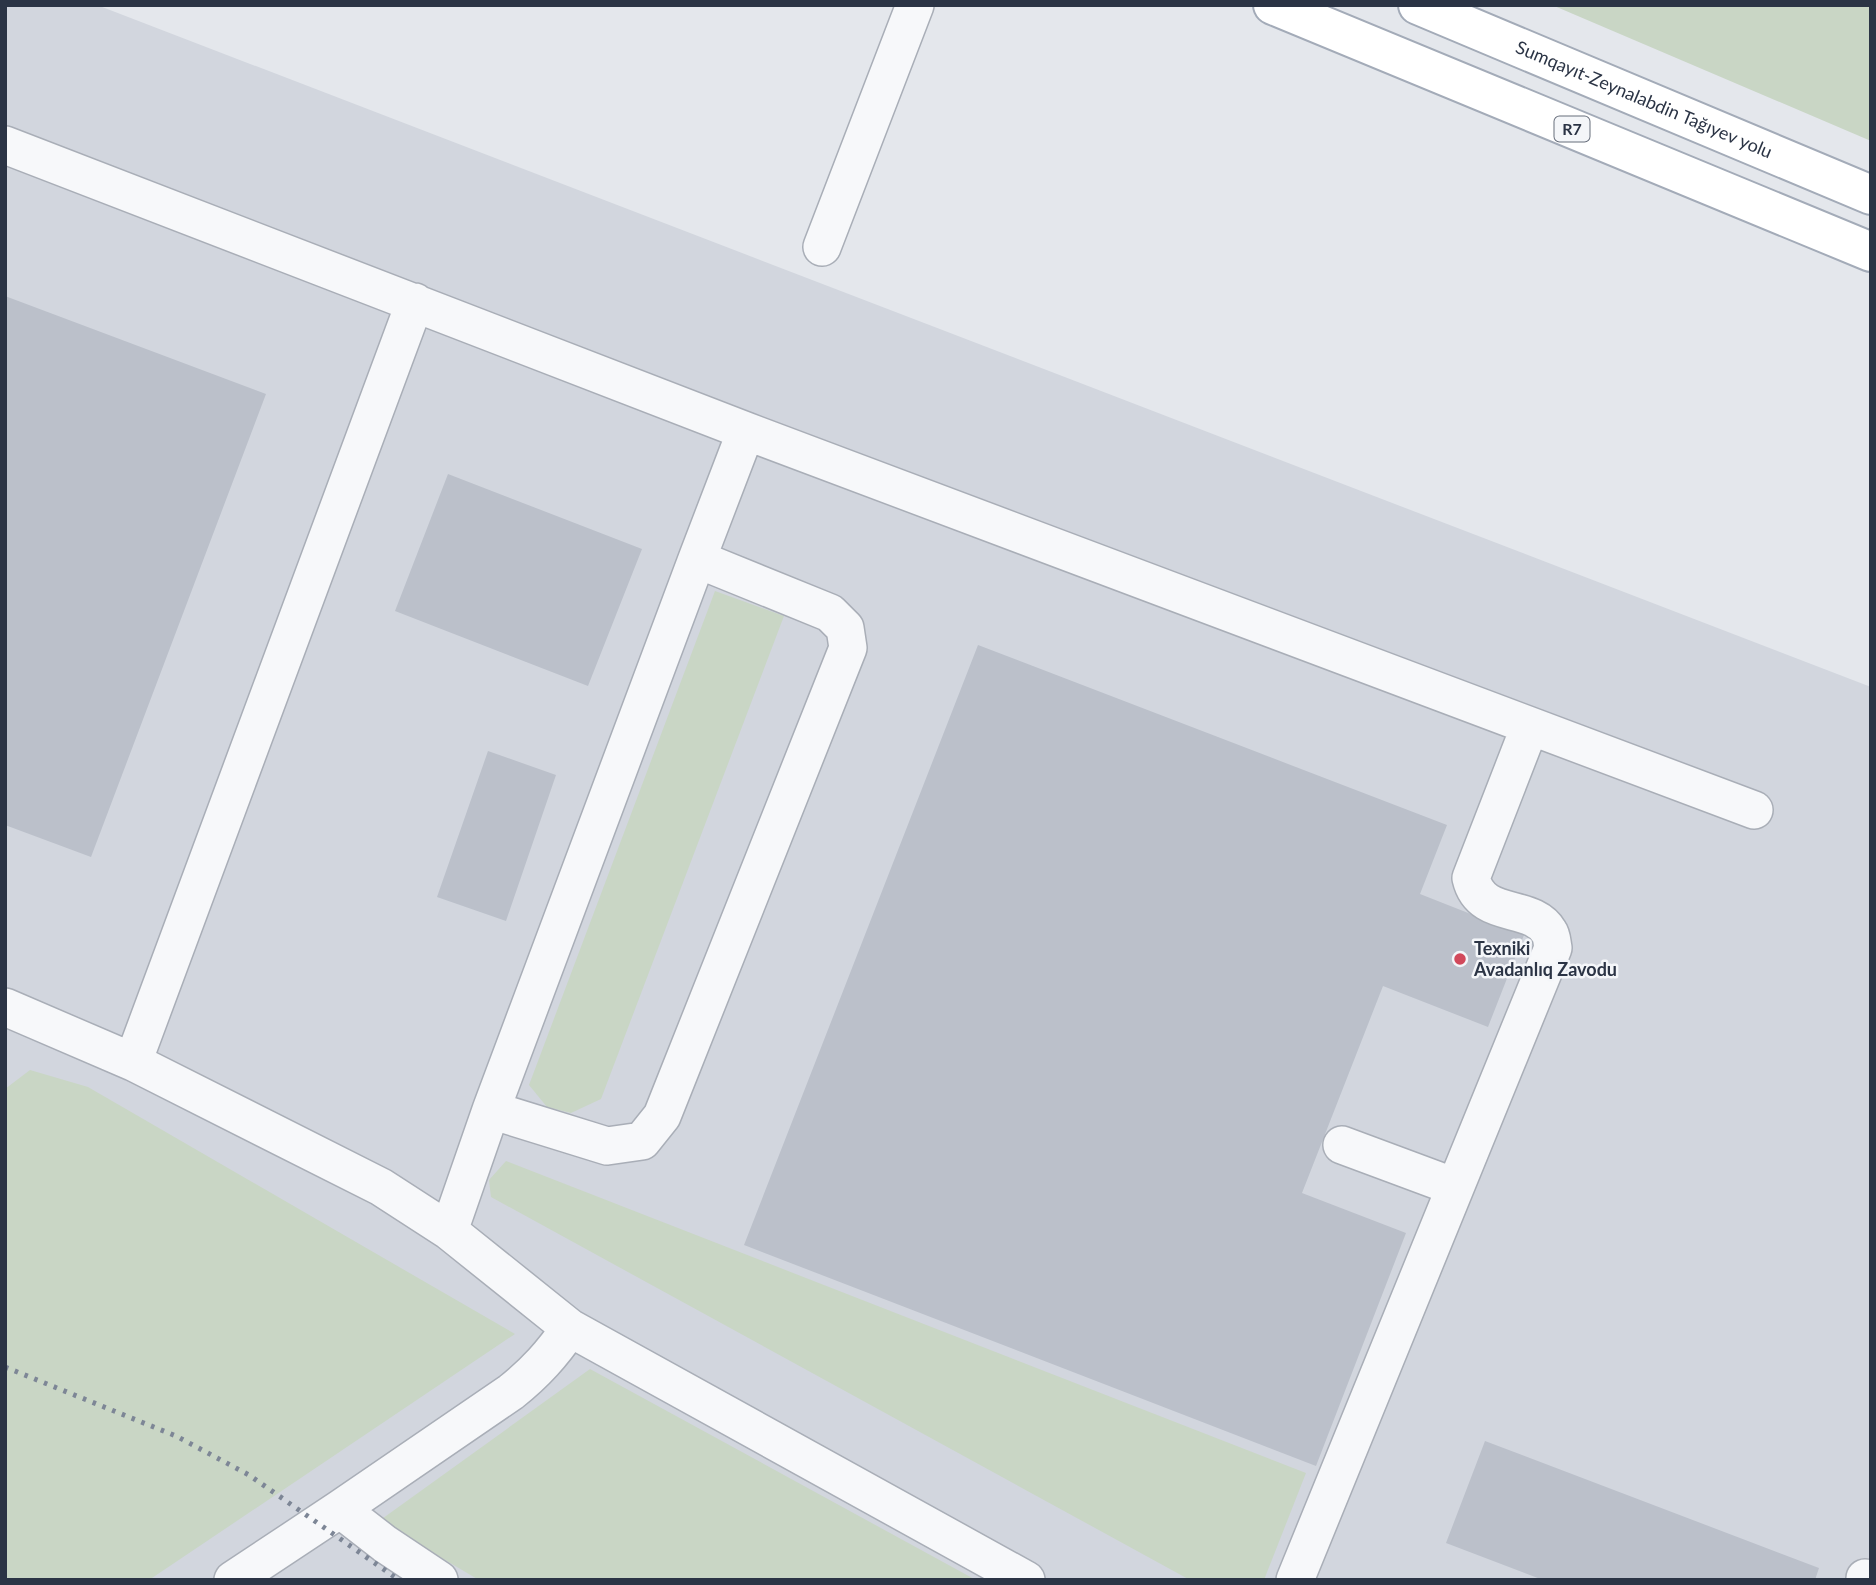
<svg xmlns="http://www.w3.org/2000/svg" width="1876" height="1585" font-family="Lato,sans-serif">
	<style>
		.built { fill: #d2d6de }
		.green { fill: #c9d6c5 }
		.building { fill: #bbc0ca }
		.lines { fill: none; stroke-linecap: round; stroke-linejoin: round }
		.minor-casing { stroke: #a9aeb7; stroke-width: 40 }
		.major-casing { stroke: #a3abb8; stroke-width: 42 }
		.minor { stroke: #f7f8fa; stroke-width: 37 }
		.major { stroke: #fff; stroke-width: 38 }
		.rail { stroke: #7d8696; stroke-width: 5; stroke-dasharray: 3.5 7; stroke-linecap: butt }
		.poi-dot { fill: #d1495b; stroke: #f4f6f9; stroke-width: 2.5 }
		.labels { text-anchor: middle; stroke-width: 5; stroke-linejoin: round; paint-order: stroke }
		.shield { fill: #f4f6f9; stroke: #676e7b; stroke-width: 2 }
		.shield-label { font-size: 16px; font-weight: bold; fill: #2b3445 }
		.street-label { font-size: 18px; fill: #2b3445; stroke: #f4f6f9 }
		.poi-label { font-size: 18px; font-weight: bold; fill: #2b3445; stroke: #f4f6f9; text-anchor: start }
	</style>
	<rect width="100%" height="100%" fill="#e4e7ec"/>
	<path class="built" d="M5,5h92l1774,682v893h-1866z"/>
	<path class="green" d="M1552,5h319v136z
		M715,591l69,25 -183,483 -30,14 -24,-6 -18,-22z
		M30,1070l58,17 427,247 -366,246h-144v-491z
		M506,1161l800,312 -42,107h-74l-699,-383 -2,-17z
		M590,1369l386,211h-497l-100,-59z"/>
	<path class="building" d="M5,296l261,98 -175,463 -86,-32z
		M448,474l194,75 -54,137 -193,-75z
		M978,645l469,180 -27,69 104,41 -36,92 -105,-41 -81,207 104,40 -90,233 -572,-221z
		M488,751l68,24 -50,146 -69,-24z
		M1485,1441l334,127 -4,12h-272l-97,-37z"/>
	<g class="lines">
		<defs>
			<path id="minor" d="M5,145l741,286 1008,379
				M822,247l93,-242
				M5,1007l128,55 248,125 68,44 121,97 456,252
				M133,1062l282,-760
				M491,1110l116,36 35,-5 20,-25 186,-468 -3,-20 -15,-15 -133,-54
				M1342,1145l113,42
				M449,1231l42,-121 206,-551 49,-128
				M340,1509l45,35 54,36
				M233,1580l107,-71 171,-117c25,-20 41,-38 59,-64
				M1295,1580l258,-632c-1,-5 -1,-12 -4,-16 -17,-30 -68,-11 -78,-54l59,-152
				M1865,1580v-2"/>
			<g id="major">
				<path d="M1273,5l598,247"/>
				<path id="s1" d="M1418,5l453,190"/>
			</g>
		</defs>
		<use href="#minor" class="minor-casing"/>
		<use href="#major" class="major-casing"/>
		<use href="#minor" class="minor"/>
		<use href="#major" class="major"/>
		<path class="rail" d="M5,1367l171,69 73,39 150,105"/>
	</g>
	<circle class="poi-dot" cx="1460" cy="959" r="7"/>
	<g class="labels">
		<rect class="shield" x="1554.5" y="116.5" width="35" height="25" rx="5"/>
		<g class="shield-label">
			<text x="1572" y="135">R7</text>
		</g>
		<g class="street-label">
			<text dy="6" stroke="none"><textPath href="#s1" startOffset="245">Sumqayıt-Zeynalabdin Tağıyev yolu</textPath></text>
		</g>
		<g class="poi-label">
			<text x="1474" y="955">Texniki<tspan x="1474" dy="21">Avadanlıq Zavodu</tspan></text>
		</g>
	</g>
	<rect width="1876" height="1585" fill="none" stroke="#2b3445" stroke-width="14"/>
</svg>
